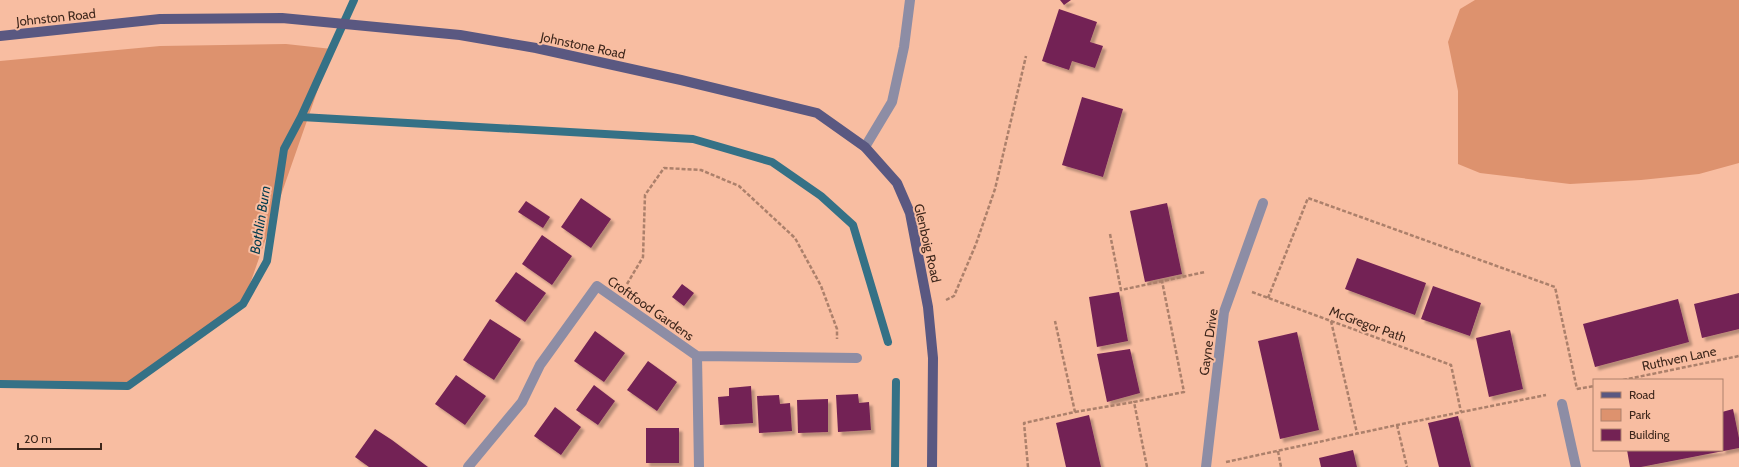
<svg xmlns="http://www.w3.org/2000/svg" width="1739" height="467" font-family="Cabin,sans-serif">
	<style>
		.green { fill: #dd926e }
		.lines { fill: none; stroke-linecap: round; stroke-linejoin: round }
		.stream { stroke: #357186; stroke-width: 8 }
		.building { fill: #732254; filter: url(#shadow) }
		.path { stroke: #ac806b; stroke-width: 2.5; stroke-dasharray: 4 2; stroke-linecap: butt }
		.minor { stroke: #8d8da5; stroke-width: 10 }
		.major { stroke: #5a5881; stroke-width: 10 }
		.labels { text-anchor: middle; stroke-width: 4; stroke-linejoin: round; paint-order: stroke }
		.street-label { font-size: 13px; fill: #3e271c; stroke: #f8bda1 }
		.water-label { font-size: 14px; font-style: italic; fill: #013b4e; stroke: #f8bda1 }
	</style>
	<defs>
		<filter id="shadow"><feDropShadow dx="3.5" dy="3.5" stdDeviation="1" flood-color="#0004"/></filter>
	</defs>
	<rect width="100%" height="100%" fill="#f8bda1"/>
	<path class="green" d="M1475,0h264v163l-40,11 -58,6 -71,4 -90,-11 -22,-9v-73l-10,-49 12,-33z
		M286,44l46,5 -89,255 -115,82 -128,-3v-322l160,-15z"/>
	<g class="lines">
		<path class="stream" d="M301,117l392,22 79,23 49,34 32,29 35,117
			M0,384l128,2 115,-82 24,-43 17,-112 17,-32 53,-117
			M895,467l1,-85"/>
	</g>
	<path class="building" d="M1060,0h11l-7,5z
		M1059,9l38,13 -7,20 13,4 -8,22 -23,-7 -3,9 -27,-9z
		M1082,97l41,12 -20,68 -41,-12z
		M581,198l30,21 -20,29 -30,-21z
		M526,201l24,16 -7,11 -25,-16z
		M1167,203l15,71 -37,8 -15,-71z
		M542,235l30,21 -20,29 -30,-21z
		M1357,258l69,25 -11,32 -70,-26z
		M516,272l30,21 -21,29 -30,-21z
		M682,284l12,9 -10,13 -12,-9z
		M1433,286l48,17 -11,33 -49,-17z
		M1119,292l9,49 -31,6 -8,-50z
		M1739,293v36l-37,9 -8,-34z
		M1678,299l11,43 -94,25 -12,-43z
		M490,319l31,20 -27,41 -31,-20z
		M1510,330l13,59 -34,8 -13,-59z
		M595,331l30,22 -21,29 -30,-21z
		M1297,332l22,98 -39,9 -22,-98z
		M1130,349l10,44 -33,9 -10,-48z
		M648,361l29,21 -20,29 -30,-21z
		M456,375l30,21 -21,29 -30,-21z
		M594,385l21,16 -17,24 -22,-15z
		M751,386l2,37 -33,2 -2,-28 11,-1v-8z
		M858,394l1,9 10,-1 2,28 -33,2 -2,-37z
		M779,395l1,9 10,-1 2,28 -33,2 -2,-37z
		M828,399v33l-30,1 -1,-33z
		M555,407l26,20 -20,28 -27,-19z
		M1733,409l6,29v10l-98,19h-11l-3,-17h95v-38z
		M1089,415l12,52h-35l-10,-44z
		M1458,416l13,51h-32l-11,-44z
		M646,428h33v35h-33z
		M375,429l17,11 36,27h-59l-14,-10z
		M1353,450l4,17h-36l-2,-9z"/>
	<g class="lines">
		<path class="path" d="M1110,234l11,56 84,-18
			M627,284l16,-27 2,-62 19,-27 37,2 38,16 56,52 26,48 16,43v10
			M1252,292l199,73 10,47
			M1268,298l40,-100 247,89 22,102
			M946,300l8,-4 22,-52 19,-55 31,-133
			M1331,321l26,112
			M1623,380l116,-24
			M1577,389l17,-3
			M1075,412l59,-10
			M1397,425l10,42
			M1278,451l3,16
			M1226,462l171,-37 149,-30
			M1028,467l-4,-44 51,-11 -20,-91
			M1147,467l-13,-65 50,-10 -22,-111"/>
		<path class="minor" d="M865,147l27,-45 12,-55 6,-47
			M697,356l160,2
			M1562,404l14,63
			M468,467l54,-65 18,-37 57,-79 100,70 2,111
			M1206,467l18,-155 39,-109"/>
		<path class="major" d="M0,36l160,-17 122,-1 178,17 76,13 145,32 136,33 48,34 32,36 13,30 18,94 5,51 -1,109"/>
	</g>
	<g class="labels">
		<g class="street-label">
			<text transform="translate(56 17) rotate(-6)" y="5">Johnston Road</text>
			<text transform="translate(583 45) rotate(12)" y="5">Johnstone Road</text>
			<text transform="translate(928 243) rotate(77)" y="5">Glenboig Road</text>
			<text transform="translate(651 308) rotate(35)" y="5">Croftfood Gardens</text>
			<text transform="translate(1368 324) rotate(20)" y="5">McGregor Path</text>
			<text transform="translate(1208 342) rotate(-82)" y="5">Gayne Drive</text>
			<text transform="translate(1679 358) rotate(-12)" y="5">Ruthven Lane</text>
		</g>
		<g class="water-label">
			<text transform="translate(260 220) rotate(-81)" y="5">Bothlin Burn</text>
		</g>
	</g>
	<rect x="1593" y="379" width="130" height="72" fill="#f8bda1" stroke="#ae816c"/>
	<rect x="1601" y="392" width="20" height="6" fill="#5a5881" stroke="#ae816c"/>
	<text x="1629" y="399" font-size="12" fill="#3e271c">Road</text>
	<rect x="1601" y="409" width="20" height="12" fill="#dd926e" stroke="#ae816c"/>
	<text x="1629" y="419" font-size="12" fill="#3e271c">Park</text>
	<rect x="1601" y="429" width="20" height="12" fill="#732254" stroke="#ae816c"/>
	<text x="1629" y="439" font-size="12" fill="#3e271c">Building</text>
	<path d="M18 443v6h83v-6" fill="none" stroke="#3e271c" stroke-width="2"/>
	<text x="24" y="443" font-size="12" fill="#3e271c" stroke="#f8bda1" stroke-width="3" paint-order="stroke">20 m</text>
</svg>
